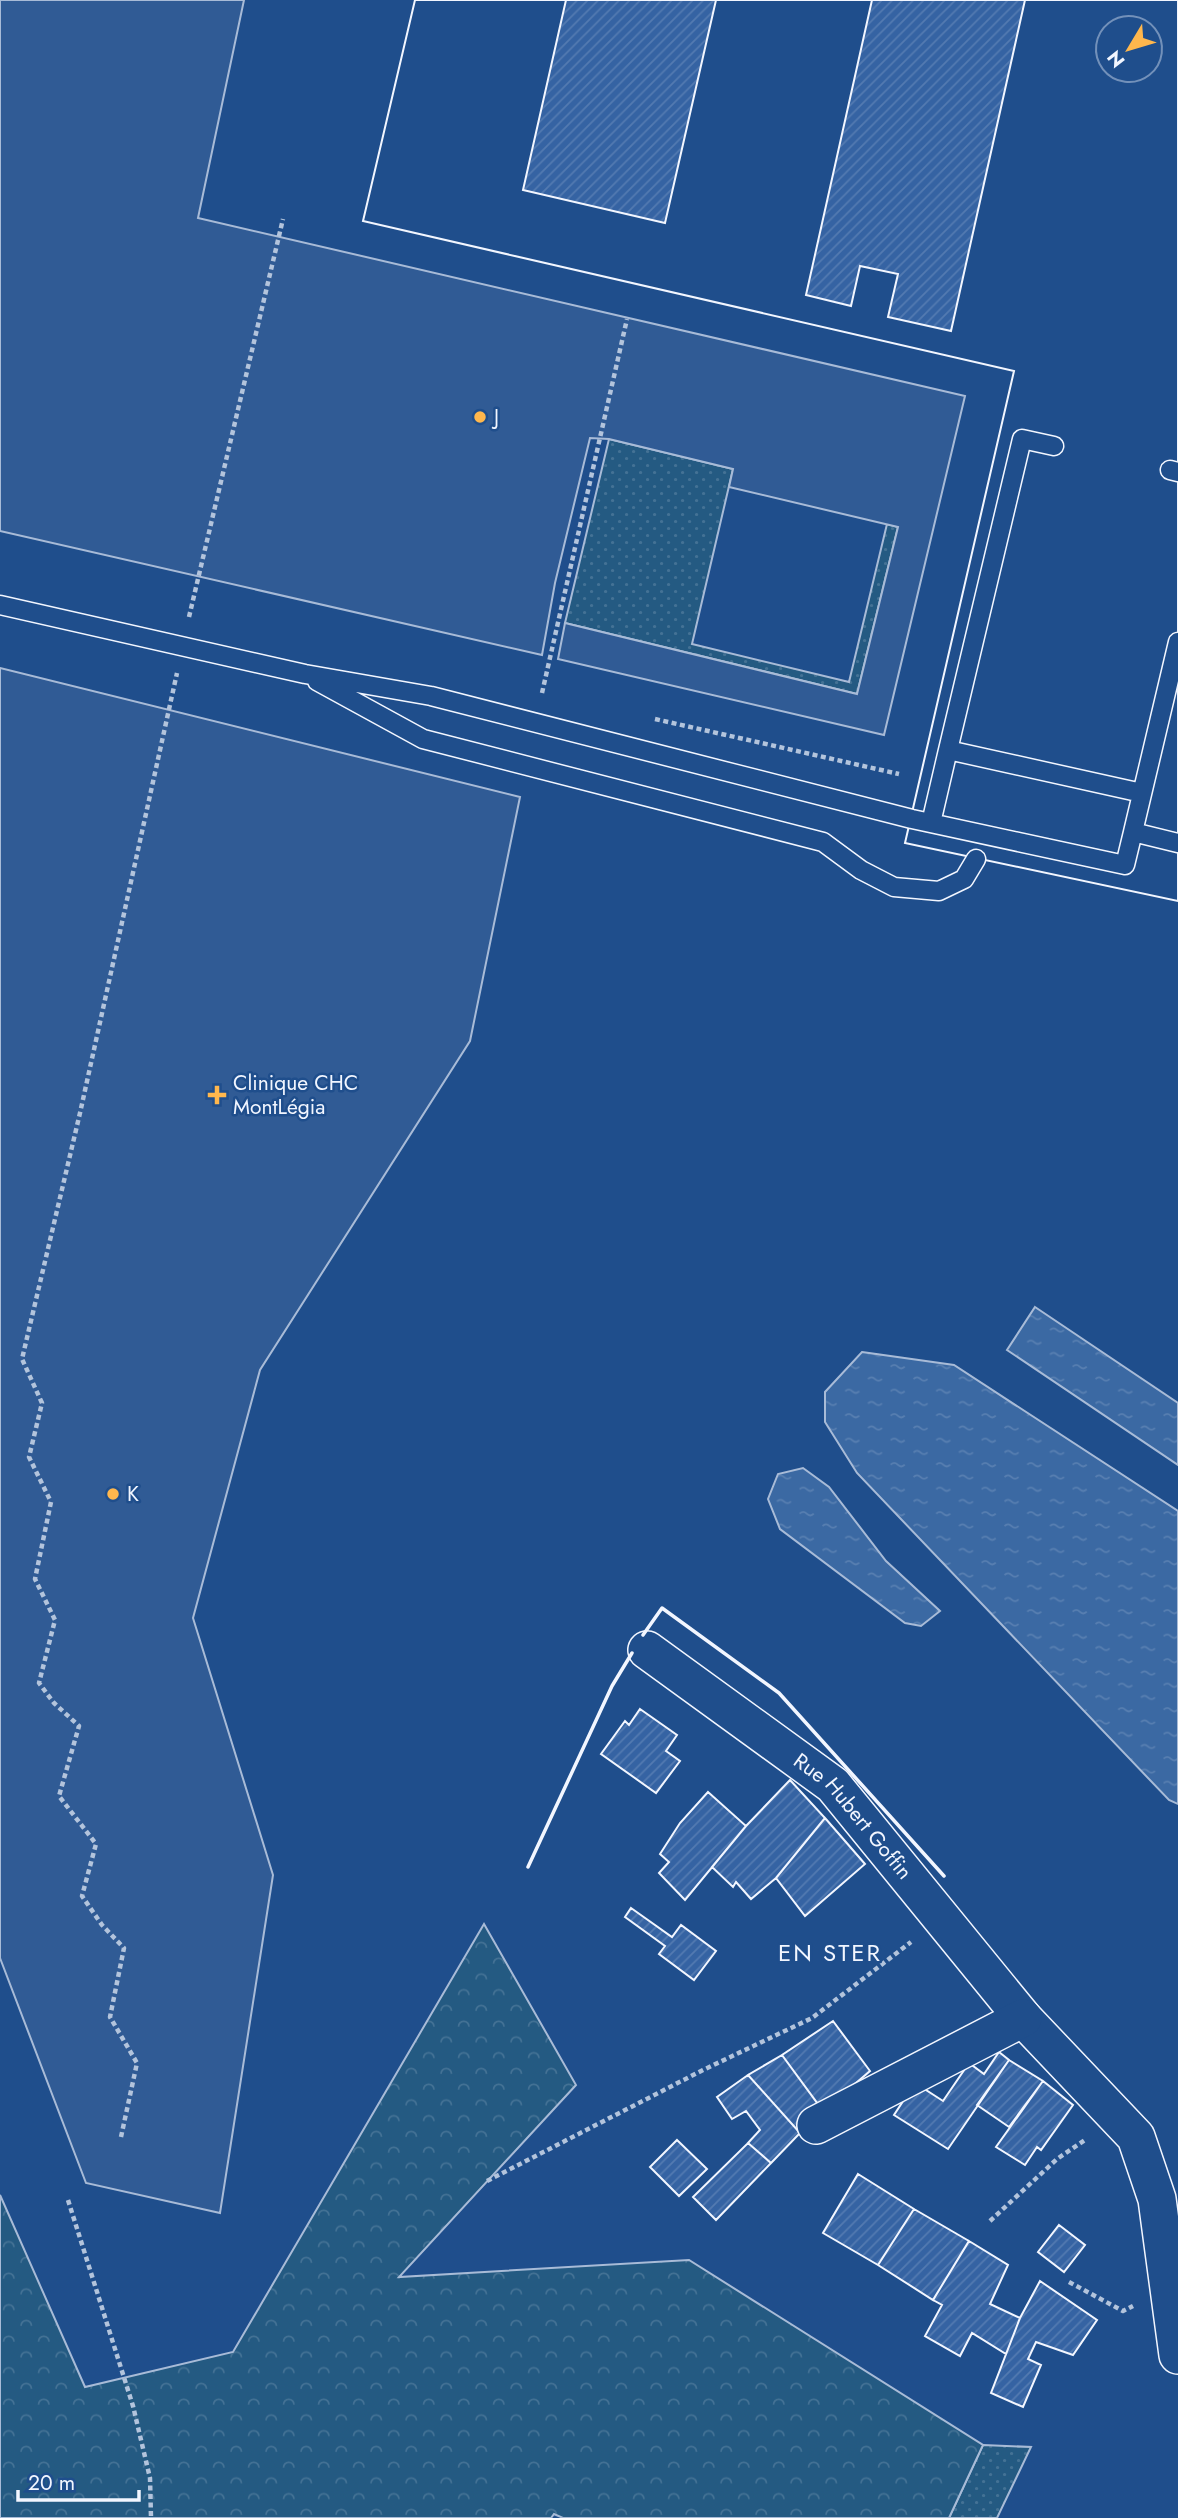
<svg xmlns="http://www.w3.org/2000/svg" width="1178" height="2518" font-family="Jost,sans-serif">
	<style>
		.grass { fill: url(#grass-dots); stroke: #a8bbd7; stroke-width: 2 }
		.forest { fill: url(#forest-crowns); stroke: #a8bbd7; stroke-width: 2 }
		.parking { fill: #305b95; stroke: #a8bbd7; stroke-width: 2 }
		.water { fill: url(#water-ripples); stroke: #a8bbd7; stroke-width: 2 }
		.building { fill: url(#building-hatch); stroke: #f2f6ff; stroke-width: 2; fill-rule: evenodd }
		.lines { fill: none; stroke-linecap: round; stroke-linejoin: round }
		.service-casing { stroke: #f2f6ff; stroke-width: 21 }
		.minor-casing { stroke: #f2f6ff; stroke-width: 40 }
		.path { stroke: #b3c4dc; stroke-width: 4.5; stroke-dasharray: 5 3.5; stroke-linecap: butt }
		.service { stroke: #1f4e8c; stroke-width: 18 }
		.minor { stroke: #1f4e8c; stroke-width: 37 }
		.wall { stroke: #f2f6ff; stroke-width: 3.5 }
		.poi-dot { fill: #ffb74d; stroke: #1f4e8c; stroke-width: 2.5 }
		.labels { text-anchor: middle; stroke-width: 5; stroke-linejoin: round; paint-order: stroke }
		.poi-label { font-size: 21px; fill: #f2f6ff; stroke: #1f4e8c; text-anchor: start }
		.street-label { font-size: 21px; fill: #f2f6ff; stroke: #1f4e8c }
		.quarter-label { font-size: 24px; letter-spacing: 2px; fill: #f2f6ff; stroke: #1f4e8c }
	</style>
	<defs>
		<pattern id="grass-dots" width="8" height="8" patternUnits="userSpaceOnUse" patternTransform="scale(1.75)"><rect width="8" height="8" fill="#245a82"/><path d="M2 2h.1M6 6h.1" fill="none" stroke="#447295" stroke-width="1.8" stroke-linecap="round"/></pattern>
		<pattern id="forest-crowns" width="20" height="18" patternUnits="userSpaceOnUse" patternTransform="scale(1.75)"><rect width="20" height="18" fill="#245a82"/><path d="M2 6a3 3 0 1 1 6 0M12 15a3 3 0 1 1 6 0" fill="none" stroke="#447295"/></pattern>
		<pattern id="water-ripples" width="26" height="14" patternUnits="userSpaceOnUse" patternTransform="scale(1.75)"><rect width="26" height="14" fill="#3b69a3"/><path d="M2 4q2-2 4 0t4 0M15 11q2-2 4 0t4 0" fill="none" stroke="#587fb1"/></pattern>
		<pattern id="building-hatch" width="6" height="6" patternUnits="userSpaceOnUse" patternTransform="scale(1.75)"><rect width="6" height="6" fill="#3563a3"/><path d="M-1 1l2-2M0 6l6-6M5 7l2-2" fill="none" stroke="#537ab1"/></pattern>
	</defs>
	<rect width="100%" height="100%" fill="#1f4e8c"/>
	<path class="grass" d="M609,439l124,30 -41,175 157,38 38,-158 11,3 -41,167 -292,-71z
		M983,2445l48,2 -34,71h-48z"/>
	<path class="forest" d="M484,1924l92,161 -177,192 290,-17 294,185 -34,73h-386l-9,-4 -3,4h-551v-323l85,192 148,-35z"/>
	<path class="parking" d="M0,0h244l-46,218 767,178 -81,339 -326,-76 7,-36 292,71 41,-167 -169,-40 4,-18 -124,-30 -19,-1 -35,145 -13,72 -542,-124z
		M0,668l520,129 -50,244 -210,329 -67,248 80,257 -53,338 -134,-30 -86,-225z"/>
	<path class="water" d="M1035,1307l143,96v62l-171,-115z
		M862,1352l92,13 224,146v293l-9,-4 -312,-327 -32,-51v-30z
		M803,1468l26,19 57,74 54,50 -19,15 -16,-3 -125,-94 -12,-30 10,-25z"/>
	<path class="building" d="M415,0h151l-43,190 142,33 51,-223h156l-66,295 45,11 9,-40 38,8 -10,43 63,14 74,-331h153v901l-273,-58 109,-472 -651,-150zM1108,28h42v42h-42z
		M415,0h763v901l-273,-58 109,-472 -651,-150zM1108,28h42v42h-42z
		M640,1709l37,26 -11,16 14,10 -24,32 -55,-39 24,-33 4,4z
		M790,1780l35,38 -49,60 -25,21 -15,-17 -3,5 -21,-20 34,-41z
		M708,1792l38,34 -61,74 -26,-27 10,-11 -9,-8 20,-31z
		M825,1818l40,46 -60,52 -29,-38z
		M631,1908l41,29 9,-12 35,26 -22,29 -35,-26 6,-8 -40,-29z
		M833,2021l37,50 -47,40 -41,-56z
		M999,2052l10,8 -61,89 -54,-34 21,-32 28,18 26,-38 15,11z
		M782,2055l41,56 -23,22 -52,-58z
		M1009,2060l34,21 -34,46 -32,-22z
		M748,2075l52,58 -29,30 -23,-20 12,-13 -14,-19 -14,8 -15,-22z
		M1043,2081l30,24 -32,45 -4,-3 -12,18 -29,-18z
		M677,2140l30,29 -28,27 -29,-29z
		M748,2143l23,20 -55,57 -23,-23z
		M858,2174l56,35 -36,56 -55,-32z
		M914,2209l55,32 -36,59 -55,-35z
		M1059,2225l26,20 -21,27 -26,-20z
		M969,2241l39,24 -18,39 30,14 -14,36 -34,-21 -12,23 -35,-20 17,-31 -9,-5z
		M1040,2281l57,39 -24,35 -37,-13 -8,17 13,6 -18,42 -32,-14 29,-75z"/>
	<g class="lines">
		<defs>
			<path id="service" d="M1170,470l8,2
				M0,605l305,69 126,22 481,123 213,46 8,-33 45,11
				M317,681l106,58 400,103 38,28 33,17 45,4 25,-12 12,-20
				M948,750l74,-311 32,7
				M931,823l17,-73 194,43
				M1133,832l45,-190"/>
			<g id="minor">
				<path id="s1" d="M647,1650l186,135 190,233 113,119 21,62 21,156"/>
				<path d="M816,2125l207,-107"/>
			</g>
		</defs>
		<use href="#service" class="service-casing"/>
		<use href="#minor" class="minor-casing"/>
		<path class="path" d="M189,617l94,-398
			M542,693l85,-374
			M655,719l244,55
			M121,2137l16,-74 -27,-46 14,-69 -22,-23 -20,-29 14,-52 -37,-48 20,-70 -25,-23 -15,-20 16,-63 -20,-41 16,-77 -22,-45 13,-54 -20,-44 58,-246 97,-440
			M487,2181l216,-111 109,-52 99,-76
			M68,2200l65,206 17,72 1,40
			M990,2221l67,-62 28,-19
			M1069,2282l54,29 10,-5"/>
		<use href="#service" class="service"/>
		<use href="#minor" class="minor"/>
		<path class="wall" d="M643,1635l19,-27 117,85 165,183
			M528,1867l84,-181 20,-33"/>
	</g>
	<g class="poi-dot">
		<circle cx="480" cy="417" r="7"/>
		<path d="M213.5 1084.5h7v7h7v7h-7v7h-7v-7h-7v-7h7z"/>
		<circle cx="113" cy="1494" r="7"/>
	</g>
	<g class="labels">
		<g class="poi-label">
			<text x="494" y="424">J</text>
			<text x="233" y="1090">Clinique CHC<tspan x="233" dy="24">MontLégia</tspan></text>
			<text x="127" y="1501">K</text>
		</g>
		<g class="street-label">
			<text dy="7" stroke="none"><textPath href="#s1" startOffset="266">Rue Hubert Goffin</textPath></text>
		</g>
		<g class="quarter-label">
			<text x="830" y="1961">EN STER</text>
		</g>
	</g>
	<g transform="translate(1129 49) rotate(232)"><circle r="33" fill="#1f4e8c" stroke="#7391ba" stroke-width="2"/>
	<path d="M0-5L12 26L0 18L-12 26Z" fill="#ffb74d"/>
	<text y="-10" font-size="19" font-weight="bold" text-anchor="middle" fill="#f2f6ff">N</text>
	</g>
	<path d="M18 2490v10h121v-10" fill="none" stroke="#f2f6ff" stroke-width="3.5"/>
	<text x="28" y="2490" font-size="21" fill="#f2f6ff" stroke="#1f4e8c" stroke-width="5" paint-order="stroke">20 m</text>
</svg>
